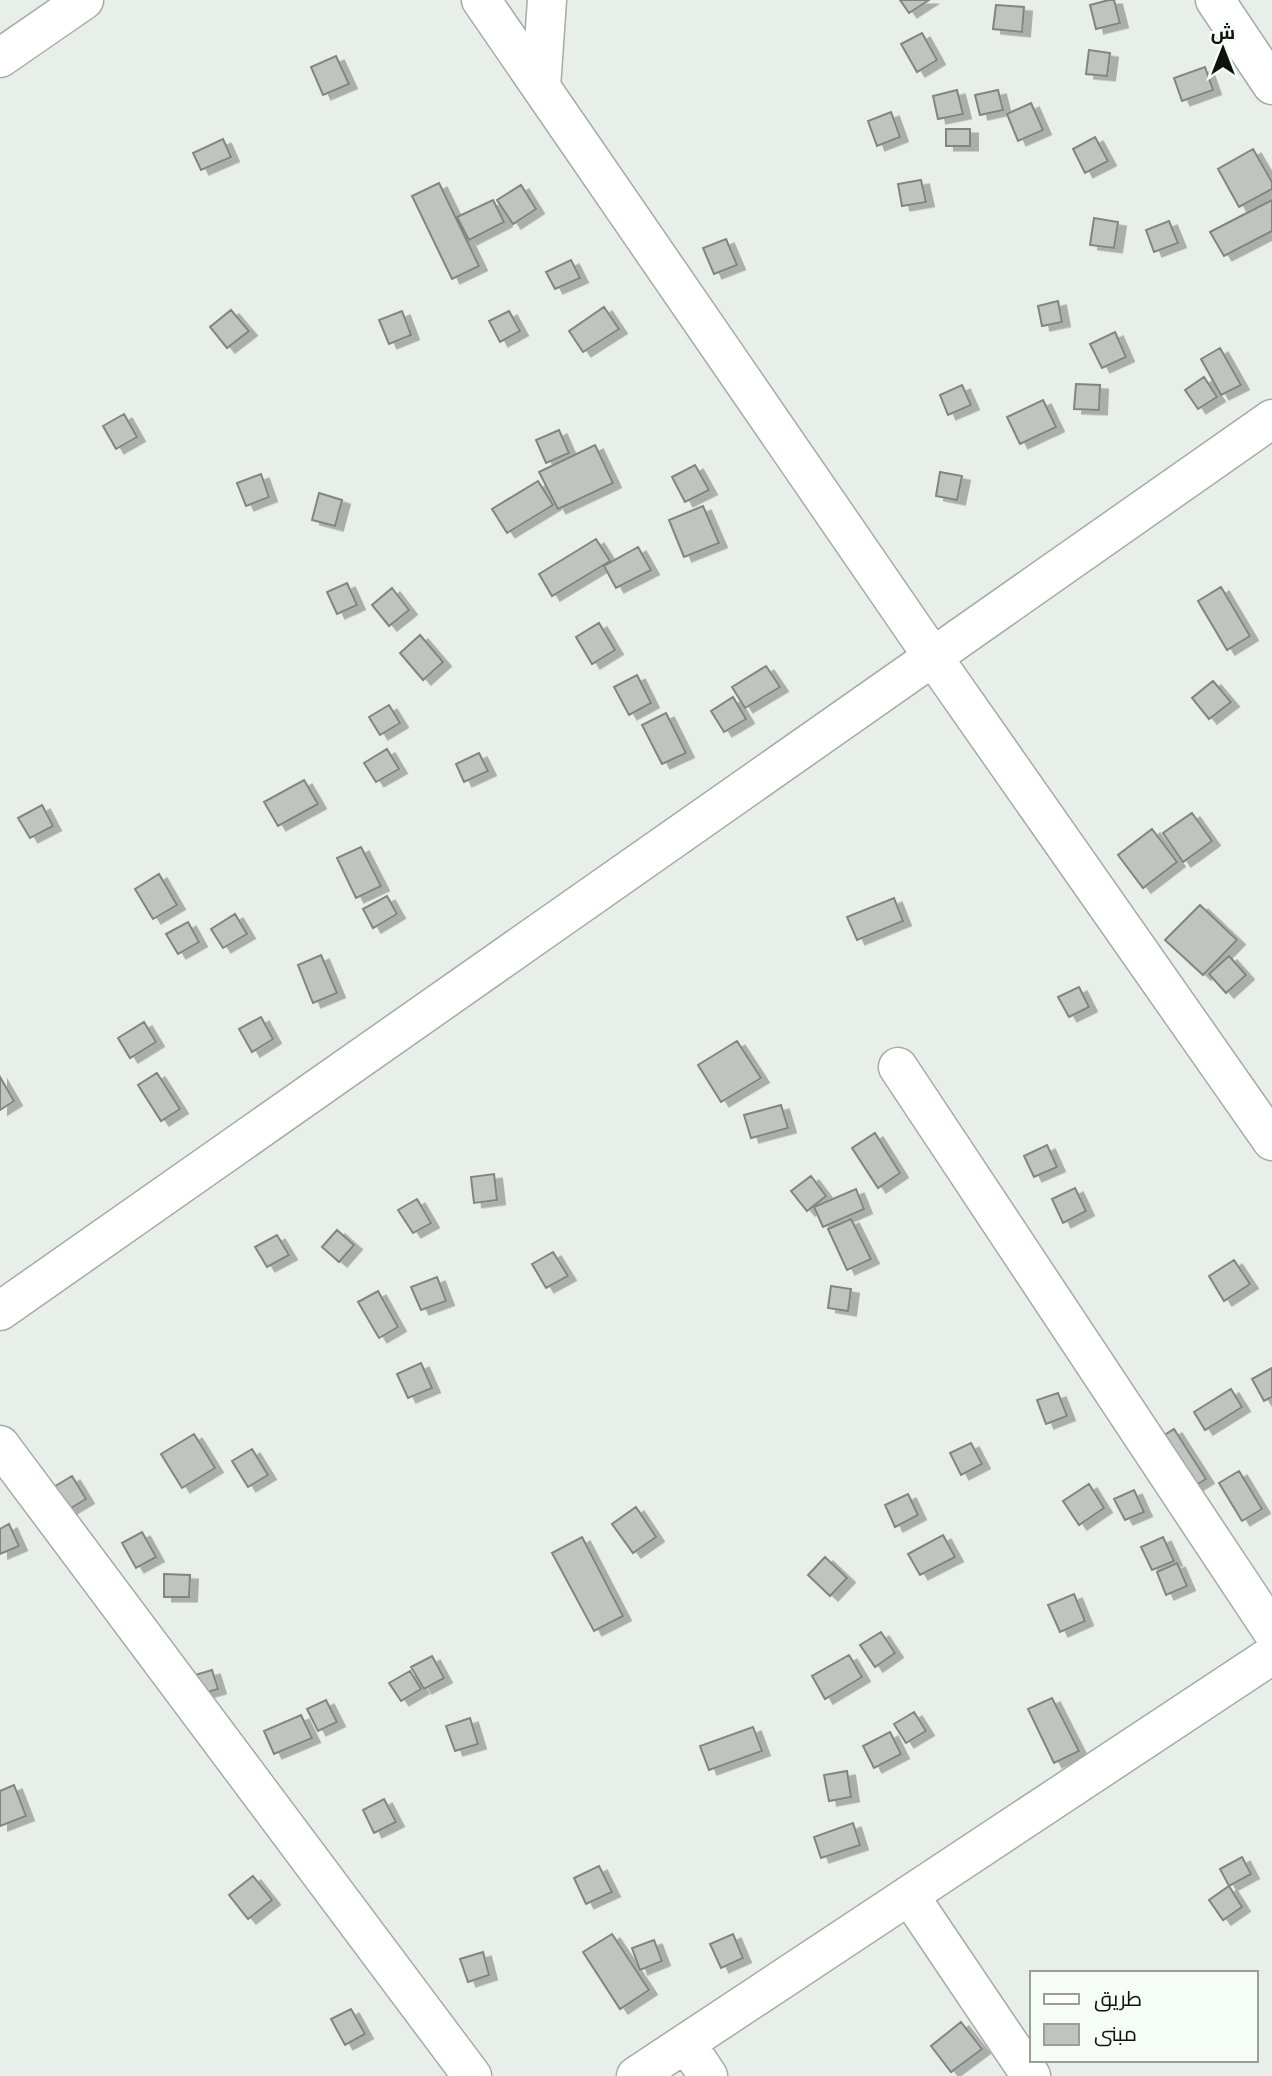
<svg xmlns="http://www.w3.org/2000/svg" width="1272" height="2076" font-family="Lora,Cairo,serif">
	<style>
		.building { fill: #bfc4bf; stroke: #818681; stroke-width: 2; filter: url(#shadow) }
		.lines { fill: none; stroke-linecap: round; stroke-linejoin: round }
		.minor-casing { stroke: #a5aba6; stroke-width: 41 }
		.minor { stroke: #fff; stroke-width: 38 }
	</style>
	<defs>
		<filter id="shadow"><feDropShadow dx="8" dy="4.5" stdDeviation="0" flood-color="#0004"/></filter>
	</defs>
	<rect width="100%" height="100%" fill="#e8eee8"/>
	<path class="building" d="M900,0h29l-20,13z
		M1109,0h5l6,23 -24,6 -6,-24z
		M996,5l28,2 -2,25 -29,-3z
		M922,33l15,27 -20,12 -16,-28z
		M1089,50l21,3 -3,23 -21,-2z
		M336,56l13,28 -26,11 -12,-28z
		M1205,67l8,23 -31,11 -8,-23z
		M957,90l6,24 -25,5 -5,-23z
		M998,90l5,20 -23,5 -5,-20z
		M1031,103l12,27 -25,11 -11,-27z
		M891,112l9,25 -23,9 -9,-25z
		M946,129h24v17h-24z
		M1095,137l13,24 -23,12 -12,-24z
		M223,139l8,18 -30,13 -8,-17z
		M1253,149l19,33v7l-33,18 -21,-38z
		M921,180l5,22 -24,4 -4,-22z
		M439,183l40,83 -27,13 -40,-83z
		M521,185l15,24 -23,15 -16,-24z
		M493,200l11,22 -35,18 -12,-23z
		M1272,200v31l-48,25 -14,-24z
		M1094,218l24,4 -4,26 -24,-3z
		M1169,221l9,22 -24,9 -8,-22z
		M726,239l11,26 -23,9 -11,-26z
		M571,260l9,18 -25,11 -9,-17z
		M1058,301l4,21 -20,4 -4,-20z
		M604,307l15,22 -36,23 -14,-21z
		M231,310l18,21 -22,17 -17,-21z
		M402,311l9,24 -22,9 -10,-24z
		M509,311l11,20 -20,11 -11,-21z
		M1115,332l11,25 -24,11 -12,-24z
		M1220,348l21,37 -20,10 -20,-36z
		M1204,377l13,20 -19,12 -13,-19z
		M1076,384l24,1 -1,25 -25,-1z
		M962,385l9,20 -23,10 -8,-20z
		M1043,400l13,27 -36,17 -13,-27z
		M124,414l13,23 -21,12 -13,-23z
		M559,430l10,23 -23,10 -10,-23z
		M595,445l18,38 -55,26 -19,-37z
		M695,465l14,25 -24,12 -13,-25z
		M940,472l22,4 -5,24 -21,-4z
		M261,474l8,23 -23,9 -9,-23z
		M538,481l15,24 -46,28 -15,-24z
		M319,493l23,7 -7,26 -23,-6z
		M703,506l16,37 -35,14 -15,-37z
		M596,539l14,22 -58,35 -13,-22z
		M638,547l13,23 -35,18 -12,-22z
		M347,583l10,22 -20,9 -10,-22z
		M1221,587l29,49 -23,14 -29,-49z
		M392,588l17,22 -20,16 -17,-21z
		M599,623l16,27 -23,14 -16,-27z
		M420,635l23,27 -20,18 -23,-27z
		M766,666l14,21 -35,21 -13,-21z
		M637,675l14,28 -22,12 -15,-28z
		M1213,681l18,21 -22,17 -17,-21z
		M733,697l13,22 -22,13 -13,-21z
		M389,705l11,18 -20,12 -11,-18z
		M666,713l20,40 -24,11 -20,-39z
		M387,749l12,20 -23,13 -12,-19z
		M479,753l9,18 -24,11 -8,-18z
		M304,780l14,24 -40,22 -14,-24z
		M42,805l11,21 -23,12 -12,-20z
		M1192,813l20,28 -29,21 -20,-29z
		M1152,829l25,33 -34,26 -25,-33z
		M361,847l20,39 -25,12 -19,-40z
		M159,874l18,31 -24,14 -18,-30z
		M387,896l10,18 -24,14 -10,-19z
		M894,898l9,23 -46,19 -10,-23z
		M1200,905l37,35 -34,35 -38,-35z
		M235,914l12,20 -24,14 -12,-19z
		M188,922l11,20 -21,12 -12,-20z
		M321,955l16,38 -24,10 -15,-38z
		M1229,956l17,19 -20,18 -17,-19z
		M1079,987l10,20 -20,10 -11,-20z
		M261,1017l12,22 -21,13 -13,-23z
		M144,1022l12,20 -26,16 -12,-20z
		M737,1041l24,37 -40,24 -23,-37z
		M157,1073l23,36 -19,12 -23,-36z
		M0,1077l14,24 -14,9z
		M781,1105l7,23 -37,10 -7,-23z
		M875,1133l25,40 -22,15 -26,-40z
		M1047,1145l10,22 -23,10 -10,-21z
		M494,1174l3,26 -23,3 -3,-26z
		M811,1176l15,20 -19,15 -16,-20z
		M1075,1188l11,23 -23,12 -11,-24z
		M856,1189l8,20 -41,18 -9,-20z
		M417,1199l14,24 -18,10 -15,-23z
		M851,1219l20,40 -24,11 -19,-41z
		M337,1230l17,15 -15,17 -17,-15z
		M277,1235l12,20 -22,12 -12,-20z
		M553,1252l15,24 -22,12 -14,-24z
		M1234,1260l16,24 -26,17 -15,-25z
		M437,1277l9,24 -25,9 -10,-23z
		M831,1286l20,3 -3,22 -20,-3z
		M378,1291l20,36 -19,11 -21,-36z
		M421,1363l11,25 -24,10 -11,-24z
		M1272,1368v29l-8,4 -12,-22z
		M1231,1389l11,18 -37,23 -11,-18z
		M1058,1393l9,23 -21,8 -9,-24z
		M1174,1429l32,50 -23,14 -31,-50z
		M194,1434l21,34 -33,20 -21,-34z
		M971,1443l11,21 -21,11 -11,-22z
		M252,1449l16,26 -20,12 -16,-26z
		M1239,1471l23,38 -20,12 -23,-38z
		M72,1476l14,23 -25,15 -14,-23z
		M1089,1484l15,24 -25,17 -16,-24z
		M1134,1490l10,22 -19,8 -11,-21z
		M908,1494l10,21 -23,12 -10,-22z
		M636,1507l20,30 -23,16 -21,-29z
		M9,1524l10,22 -19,8v-25z
		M142,1532l14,25 -20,11 -14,-25z
		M943,1535l12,22 -35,18 -12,-21z
		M582,1537l41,79 -29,15 -42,-78z
		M1163,1537l11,24 -22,9 -11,-23z
		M825,1557l22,21 -17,18 -22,-21z
		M1177,1563l10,23 -21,9 -9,-23z
		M164,1574l26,1 -1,22h-25z
		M1074,1594l11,27 -25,11 -12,-27z
		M881,1632l14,21 -20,14 -15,-22z
		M849,1655l13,22 -37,22 -13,-23z
		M432,1656l12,22 -20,11 -13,-22z
		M212,1670l6,19 -21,6 -5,-19z
		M410,1671l11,18 -20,12 -12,-18z
		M1052,1698l27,53 -25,12 -26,-54z
		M326,1700l11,22 -19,9 -11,-22z
		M914,1712l12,19 -20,12 -12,-19z
		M301,1715l11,23 -38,16 -10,-23z
		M470,1718l8,26 -23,7 -9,-25z
		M753,1727l9,24 -53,19 -9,-24z
		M890,1732l11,22 -27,14 -11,-22z
		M847,1771l4,26 -22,4 -5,-26z
		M14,1785l12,31 -26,10v-35z
		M384,1799l12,23 -22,11 -11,-23z
		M853,1823l7,22 -39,13 -7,-21z
		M1242,1857l9,17 -22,12 -9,-17z
		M599,1866l13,26 -26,12 -12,-26z
		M253,1876l19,24 -24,19 -19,-24z
		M1229,1886l13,21 -19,13 -14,-20z
		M612,1934l37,56 -29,19 -37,-57z
		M733,1934l10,24 -22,10 -11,-24z
		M654,1940l8,21 -22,9 -8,-22z
		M483,1952l6,23 -21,7 -8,-23z
		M351,2009l14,25 -20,11 -14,-26z
		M961,2022l21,27 -31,23 -20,-26z"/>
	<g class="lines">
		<defs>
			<path id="minor" d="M481,0l452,657 339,484
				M1215,0l57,85
				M0,58l84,-58
				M541,87l6,-87
				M898,1067l374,564
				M0,1311l1272,-892
				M0,1445l472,631
				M909,1895l122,181
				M686,2043l22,33
				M636,2076l636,-421"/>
		</defs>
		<use href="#minor" class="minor-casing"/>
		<use href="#minor" class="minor"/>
	</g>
	<rect x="1030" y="1971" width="228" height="91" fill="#f6fcf6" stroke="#9a9e9a" stroke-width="2"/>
	<rect x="1044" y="1994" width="35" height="10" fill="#ffffff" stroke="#9a9e9a" stroke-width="2"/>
	<text x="1094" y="2006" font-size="21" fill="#101210">طريق</text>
	<rect x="1044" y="2024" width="35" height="21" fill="#bfc4bf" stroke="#9a9e9a" stroke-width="2"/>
	<text x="1094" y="2041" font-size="21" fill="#101210">مبنى</text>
	<g transform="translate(1223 49)" stroke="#f6fcf6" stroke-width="5" paint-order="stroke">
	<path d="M0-5L12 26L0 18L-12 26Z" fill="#101210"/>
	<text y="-10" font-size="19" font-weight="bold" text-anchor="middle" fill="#101210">ش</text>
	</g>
</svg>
